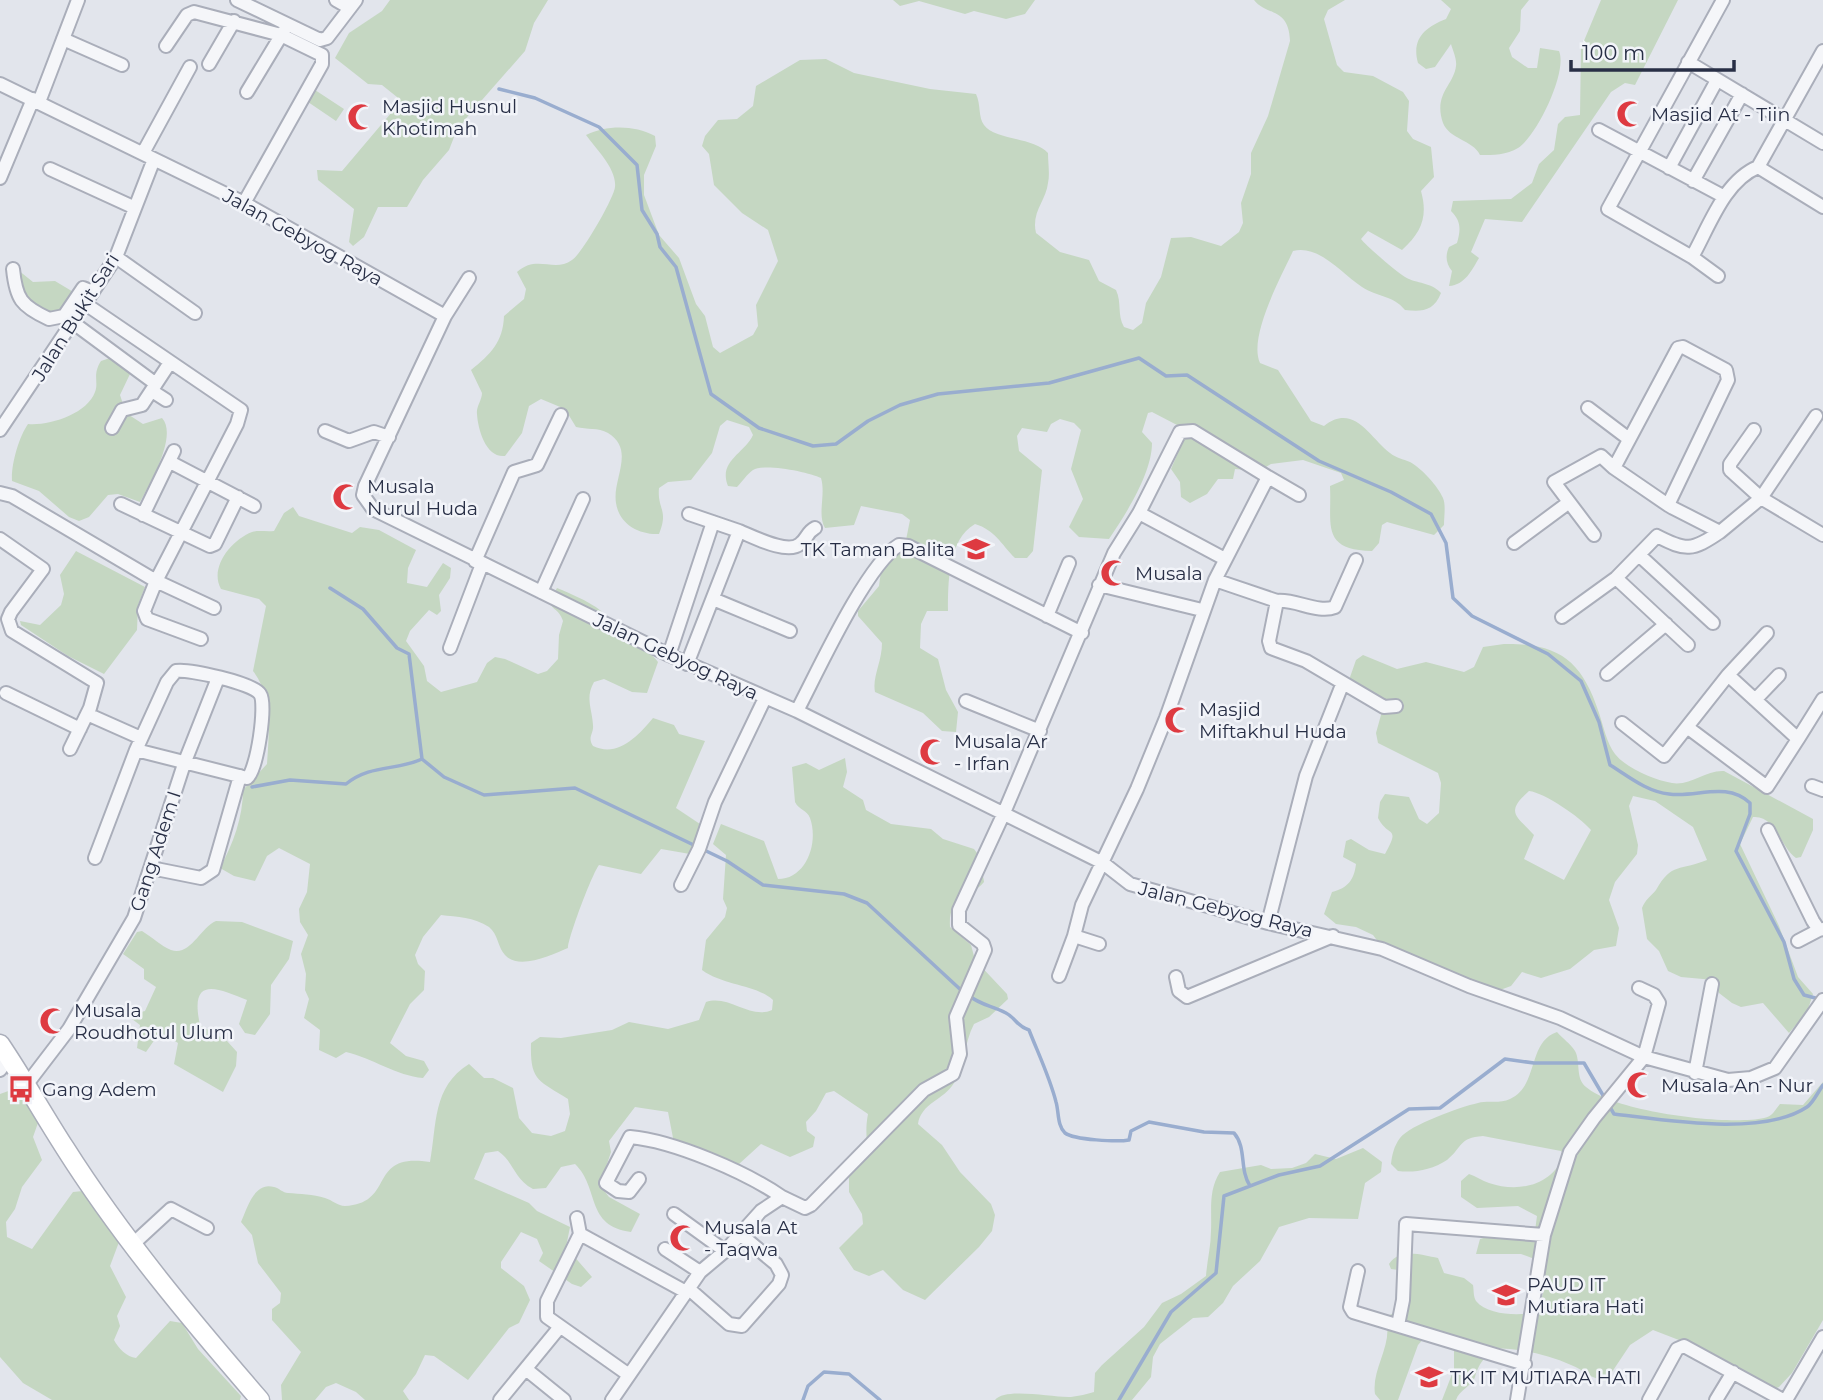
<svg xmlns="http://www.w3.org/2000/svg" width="1823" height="1400" font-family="Montserrat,sans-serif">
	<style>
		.green { fill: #c5d7c2; fill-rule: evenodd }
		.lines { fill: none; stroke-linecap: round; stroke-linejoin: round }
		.stream { stroke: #99adcf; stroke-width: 3.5 }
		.street-casing { stroke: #aaaeba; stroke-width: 16 }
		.secondary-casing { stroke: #aaaeba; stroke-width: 21 }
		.street { stroke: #f5f6f9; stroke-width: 12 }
		.secondary { stroke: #fff; stroke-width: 18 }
		.labels { text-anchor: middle; stroke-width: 5; stroke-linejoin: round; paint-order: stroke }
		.poi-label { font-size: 19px; fill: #282f46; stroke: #f2f4f9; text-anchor: start }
		.street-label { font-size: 19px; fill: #282f46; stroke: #f2f4f9 }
	</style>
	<rect width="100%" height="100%" fill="#e2e5ec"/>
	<path class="green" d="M390,0h158l-14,23 -9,28 -57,65 -12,16 -7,18 -26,30 -16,27h-29l-14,30 -11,9 -4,-4 5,-33 -36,-29 -1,-10 25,1 55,-65v-9l-15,-12 -14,-1 -33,-26 14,-25 33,-22z
		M893,0h142l-10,14 -19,5 -32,-8 -9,3 -46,-13 -19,5z
		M1254,0h91l-17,10 -4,9 13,46 7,7 29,4 30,16 6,9 -2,30 6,8 18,8 3,30 -13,14c7,25 1,41 -19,59l-34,-19 -7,8c5,7 36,33 44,38 12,7 26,5 36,16 -7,18 -19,19 -36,17 -12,-15 -28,-13 -43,-23 -20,-13 -43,-43 -69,-36 -12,26 -45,86 -33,112l18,7 33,51 13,5c30,-24 46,12 66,27 6,5 13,6 20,9 11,6 28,24 33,36 3,7 1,19 1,27l-10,10 -47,-13 -5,3 -3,18 -7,8c-52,-1 -40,-27 -42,-65l14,-6 -3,-7 -38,-13 -32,4 -12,7 -24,-2 -2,10h-15l-11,15 -17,9 -9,-6 -1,-15 -9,-13 12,-28 -6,-16 -25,-13 -4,1 -6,19 10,11c0,30 -26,71 -43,96l-30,-2 -10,-10 14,-28 -12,-30 10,-39 -7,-7 -14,-4 -9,5 -4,8 -25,-4 -5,8 2,15 23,19 -9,81 -6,7h-12c-14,-14 -20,-28 -40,-34 -27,15 -27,59 -27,87h-21l-6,13 -1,24 18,11 8,31 12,22 -2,20 -14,-1 -19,-18 -48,-21c-3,-15 7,-30 7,-49l-24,-27v-5l21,-25 4,-30 22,-11 5,-25 -8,-6 -41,-8 -7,19 -29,3c-8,-14 1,-33 -4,-50 -12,-6 -57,-15 -68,-8 -6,4 -11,12 -16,17l-9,-1c-10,-25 16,-32 25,-51l-4,-8 -22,-7 -7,6 -8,27 -21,27 -23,2 -9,6c-2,21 10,22 0,46 -20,1 -40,-10 -43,-31 -4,-24 20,-53 -8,-70 -10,-6 -21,-3 -32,-6l-11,-18 -24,-10 -12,7 -7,27 -17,23c-19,2 -27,-26 -28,-42 -1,-7 5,-14 5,-21l-11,-23c20,-16 32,-28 33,-54l20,-17 2,-10 -9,-17c20,-18 37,1 55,-12 10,-6 42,-62 43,-73 2,-18 -19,-38 -29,-52 21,-10 48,-10 69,1l1,10 -12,29v20l15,40 20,23 17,46 9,12 8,31 7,6 33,-18 5,-9 -2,-21 22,-44 -10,-31 -26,-17 -28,-28 -5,-31 -7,-8 3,-10 13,-16 19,-1 16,-13 3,-20 44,-26 26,-1 28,14 76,16 46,5c5,10 2,23 8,31 10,15 49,12 64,28 0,10 2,21 0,30 -2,18 -17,29 -12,50l24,19 29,8 10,21 17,9c6,13 1,25 8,37l9,3 9,-7 4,-20 15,-26 10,-39 20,-1 30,9 18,-14 4,-9 -2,-20 10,-29v-21l17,-37 22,-75c-1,-34 -24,-25 -36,-41z
		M1441,0h88l-8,10 -1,21 -11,17 3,9 16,11h9l3,-20 19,3c9,20 -22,85 -41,97 -11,7 -25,7 -38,7 -7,-15 -31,-16 -37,-32 -10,-29 11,-38 13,-57 1,-7 -3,-15 -5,-22l-16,23 -9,2 -8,-6c-7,-25 8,-36 28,-44l5,-10z
		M1601,0h77l-43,85 -10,-2 -14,9 -89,130 -37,-3 -14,33 8,6c-7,12 -14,27 -30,28l3,-15c-6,-7 -7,-15 -3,-24l8,-4c4,-14 4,-22 -6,-32l2,-10 58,-2 21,-16 7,-19 15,-14 4,-26 7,-7 15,-2 1,-67z
		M315,90l29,19 -8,12 -28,-19z
		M18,270l15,12 22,-1 20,12 -12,17 -7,4 -36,-6z
		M110,358l14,5 6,11 -10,21 6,18 17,11 19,-6c16,17 -12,66 -22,84l-22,-8 -10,1 -19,22 -10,4 -10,-4 -30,-26 -27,-10c-1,-17 7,-44 16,-57 21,2 59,-10 67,-32 4,-10 -3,-17 6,-31z
		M293,507l6,9 53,17 8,-6 19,3 37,20 -8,18 -1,15 20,4 16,-24 8,5 -1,10 -11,17 2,16 -4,4 -8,-5 -19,21 -4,10 18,25 3,15 14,11 36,-10 10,-19 8,-6 10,2 33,15 9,-3 11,-12 1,-24 4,-14c-6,-18 -20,-8 -6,-33 12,5 36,15 45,24 5,5 4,15 9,20 11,14 37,14 47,30l-11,31 -15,-1 -28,-13 -10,3c-9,16 -2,26 -1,43 1,9 -6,12 0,21 25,12 45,-10 60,-28l21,7 5,9 26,7 -29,67 27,18 -2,11 -11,17 -29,-5 -20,25 -42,-9c-7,9 -31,73 -31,83 -15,6 -49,23 -63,7 -7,-7 -7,-21 -16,-28 -15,-10 -32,-10 -48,-12l-18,22 -8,18 3,9 7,7 -1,19 -14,14 -20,39 16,13 18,5 5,9 -6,8c-26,-2 -51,-20 -77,-26l-10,6 -17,-8 1,-20 -16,-12 5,-19 -4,-9 1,-16 -5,-20 7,-19 -8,-13 -1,-13 8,-17 3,-28 -31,-16 -12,8 -12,25 -21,-5 -14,-8c13,-24 23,-51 23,-78l24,-26c2,-32 6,-67 -14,-93l13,-65 -7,-7 -38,-10c-12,-21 10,-49 31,-57 6,-2 15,0 22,-1l10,-18z
		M76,551l69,36 -7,18 -1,25 -33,44 -36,-18 -47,-31 -1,-4 20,4 21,-20 3,-11 -4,-19z
		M1504,644c55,-1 78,17 95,69 4,12 8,31 16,41 11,14 39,26 57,29 19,3 33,-13 52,-12l89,48v11l-12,27 -5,1c-16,-11 -20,-43 -43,-41l-13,27 39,82 19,51 15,17 -6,18 -18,21 -26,-30 -22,4 -9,-4 -13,-10 -5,-13 -33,-3 -13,-6 -9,-20 -12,-12 -5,-31c3,-8 9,-12 14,-18 16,-28 24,-19 51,-30l-14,-33 -38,-26 -22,-5 -4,10 9,39 -1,9 -22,28 -6,18 10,28 -3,18 -22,4 -24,19 -29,9 -19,-6 -11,14 -11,4 -23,-3 -56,-29 -42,-15 -6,-8 -17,-8 -20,-3 -12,-10 8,-22c16,-4 22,-12 24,-28l-13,-7 3,-16 5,-2 18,11 16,4c16,-29 3,-16 -7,-36l2,-16 5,-8 24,3 10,22 8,5 12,-11 2,-30 -3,-10 -60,-30 -2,-10 8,-29 -35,-24 7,-20 7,-5 34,14 29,-7 38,10 10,-5 9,-20zM1529,791c16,2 51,26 62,39l-27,50 -40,-21 10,-24c-17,-19 -30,-22 -5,-44z
		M845,758l2,14 -4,15 20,13 3,10 25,14 40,5 12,10 31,10 6,8 4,25c-15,18 -36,13 -34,45l21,18 4,15 32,34 1,5 -19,18 -15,7c-10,19 -9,41 -20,59 -10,17 -33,20 -36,41l24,21 18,27 31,32 4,11 -3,16 -13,16 -54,53 -22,-10 -20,-20 -14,6 -15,-6 -15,-22 24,-24 -1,-10 -13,-22v-15c28,-26 13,-32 19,-63l-34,-23 -8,2 -10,18 -10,11 1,9 8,6 -2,10 -23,10 -29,-13 -22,20 -65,-21 -6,-31 -33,-5 -26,34 2,11 -11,33 9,12 31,17 -9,18c-46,-6 -31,-44 -56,-68l-14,3 -15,21 -13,1c-20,-11 -18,-26 -35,-38l-13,2 -11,26 55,24 8,8 33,16 -4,20 26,30 -11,10 -9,-3 -33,-23 4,-8 -6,-14 -16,-7 -20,30v6l23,18 6,14 -11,23 -10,5 -41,52 -34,-24 -9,-1 -9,19 -13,17 6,9h-44l-9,-8 -20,-9 -10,4 -11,13h-33l-1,-15 20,-33 -29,-32v-11l8,-6 1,-10 -23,-30 -6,-28 -11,-13c6,-13 13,-41 33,-35 5,1 9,6 14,6 12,1 25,1 37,5 7,2 13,8 20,8 52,-3 21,-54 85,-44 7,-37 2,-75 39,-98l15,14h9l20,10 6,30 13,15 19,3 14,-5 5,-17 -2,-15c-30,-19 -38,-18 -37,-56l9,-6 21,1 51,-8 17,-8 39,7 31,-9 7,-18c23,-8 44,18 66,8l1,-10c-18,-16 -49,-14 -71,-30l4,-30 19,-23 2,-9 -4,-9 3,-44 -13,-11 8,-20 43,17 14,38c28,0 41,-36 32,-61 -3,-8 -11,-8 -15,-16l-3,-35 14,-4 13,7z
		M216,921l26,1 51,19 -4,18 -18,26 -1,29 -15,21 -10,-2 -6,-9 8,-24c-30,-12 -58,-25 -47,25l27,16 10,11 -1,14 -13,26 -49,-28 4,-21 -18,-11 -14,20 -9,-4 3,-23 -8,-6 1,-5 12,-3 11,-24 -12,-8v-10l-21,-15 14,-22 5,-1c10,6 19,15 29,19 19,7 29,-22 45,-29z
		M1557,1032c5,6 14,12 18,19 6,11 0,27 11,36 29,25 142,39 178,31 8,-1 11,-8 16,-14l23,1 20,-23v238l-31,53 -13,14 -18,7 -64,-47 -44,-17 -23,15 -24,36c-15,-2 -22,-11 -35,-16 -24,-11 -51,-16 -77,-17 -11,12 -15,15 -19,29 -3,9 -16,13 -19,23h-14l12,-31v-20l-29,-12 -7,8 -20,55h-18l-5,-6c-4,-26 20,-51 10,-77l9,-4 12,-42 -15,-2 -2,-5c11,-17 33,-9 49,-6l6,15 20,5 9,7c1,5 0,11 3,16 12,15 46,15 61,11l10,-31 -7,-20 -19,-7h-45l4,-15 14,-4 35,4 6,-8 2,-15 -19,-10 -41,2 -16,-11v-16l8,-7c7,2 13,7 20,9 29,10 63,3 75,-28l-3,-4 -78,-15c-25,2 -20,11 -36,24 -15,10 -33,13 -49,11l-7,-7c1,-9 3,-18 9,-26 10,-13 60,-31 78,-35 10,-3 22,1 32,-4 29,-13 17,-57 47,-67z
		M14,1089l18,17 7,14 -6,17 9,23 -20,27 -7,22 -9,13 1,15 25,12 41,-57 10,-1 33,41 3,10 -9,24 16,31 -9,19 3,10 -6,14c4,8 13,17 22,18l34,-37 12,2 16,26 43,47 -1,4h-188l-29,-17 -23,-26v-263z
		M1363,1148l19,14 -1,10 -16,11 -7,36 -49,-1 -30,9 -19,34 -27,25 -10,17 -15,14 -15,1 -33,26 -7,13 -2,20 -19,23h-137c11,-13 58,-2 76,-3 8,-1 16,-3 23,-5l1,-19 7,-8 42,-38 18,-24 19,-9 25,-18c1,-15 5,-30 5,-45 1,-21 -3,-40 9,-59l41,-7 10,4 21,-1 14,-5 9,-9 21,5z"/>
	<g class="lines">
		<path class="stream" d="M499,89l36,9 64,29 38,38 5,45 15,24 3,13 16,20 35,127 48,34 54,18 23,-2 32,-23 32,-16 38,-11 111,-11 90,-25 27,18 21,-1 132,86 72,31 40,22 15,29 7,55 19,18 76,38 33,27 18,41 11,43c18,11 37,27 59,29 28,4 57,-13 81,9v11l-14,37 48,91 10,37 10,16 15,4
			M330,588l33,21 34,39 12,6 13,105 22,18 40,18 91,-7 152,73 36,24 81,9 23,9 95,88
			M252,787l38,-7 56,4c25,-20 50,-13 76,-25
			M968,995c14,11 23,10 38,18 11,6 9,12 23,17 9,23 21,48 27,72 3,10 1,23 9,31 9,7 53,9 64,7l2,-9 18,-9 55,10 30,1c13,15 5,36 16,53
			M803,1400l5,-14 16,-14 25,2 31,26
			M1119,1400l52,-88 45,-39 8,-77 55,-21 41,-9 89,-57 31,-1 65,-49 29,4h50l30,51c51,6 148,23 193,-7 6,-4 11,-15 16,-22"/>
		<defs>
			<path id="street" d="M237,0l83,40 7,-2 29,-38
				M336,0l14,8
				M63,39l59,26
				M166,46l21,-31 7,-3 87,23 41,20v9l-78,139
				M1688,62l135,81
				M209,64l25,-43
				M0,84l244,119 201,113 -80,170 -2,9 10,14 296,146 128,56 306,152 27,21 138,39 114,26 87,37 91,32 84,39 84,23 23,-2 24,-10 48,-68
				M247,92l38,-63
				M39,102l39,-102
				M1599,130l122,65
				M143,153l47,-86
				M1758,167l65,-116
				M1758,167l65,40
				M1669,168l48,-88
				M50,169l83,38
				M0,178l33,-79
				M1693,181l49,-87
				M116,257l79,56
				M1692,257l-84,-48 115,-209
				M13,269c3,30 8,37 36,50l15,-3 92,68
				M1718,276l-26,-19c17,-30 32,-76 66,-90
				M84,303l157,107 -4,14 -81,157 -12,30 3,8 54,20
				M64,316l19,-28 10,4
				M445,316l24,-38
				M152,391l14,9
				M1588,408l41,31
				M112,428l10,-18 20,-5 27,-41
				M0,430l116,-173 38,-98
				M1754,430l-24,34v6l31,28 62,37
				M325,431l24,10 25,-9 15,5
				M170,462l84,44
				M1268,477l31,18
				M0,493l12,3 144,85 58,27
				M121,504l89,42 5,-2 23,-47
				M1668,505l60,-125 -2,-10 -43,-23 -5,1 -64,120 54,37 5,3 47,24 41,-34 55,-82
				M1139,513l86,46
				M689,514l50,17
				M143,515l31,-64
				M1594,535l-40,-53 47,-26 13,12
				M0,539l43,30 -32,43 -3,7 4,12 85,52 -7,25 -20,41
				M1514,543l54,-40
				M1639,555l74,68
				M475,561l39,-89 23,-7 24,-50
				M1616,578l72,67
				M1215,580l62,21 -8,40 2,7 35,13 78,46 12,-1
				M1099,585l103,25
				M541,592l42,-93
				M713,599l77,32
				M1277,601c19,-2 41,13 58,6l21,-47
				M1047,616l22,-53
				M1562,617l54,-39 41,-42c29,15 35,15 63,-4
				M450,648l32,-84
				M669,655l44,-133
				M687,664l52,-133c13,5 48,24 61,13 7,-5 7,-12 15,-16
				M1607,674l59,-50
				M1728,675l70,64 25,-40
				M6,693l74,36
				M1755,700l24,-25
				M966,701l74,30
				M797,711c20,-38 69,-146 102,-166l9,1 174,87
				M87,714l54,24
				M1622,723l42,33 64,-81 39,-42
				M1687,727l80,60 31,-48
				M1812,786l11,4
				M1768,830l45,91 6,9 4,-1
				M95,858l41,-108 31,-68 9,-11c13,-2 77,12 84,23 7,10 -3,77 -13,84l-111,-28
				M151,868l50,10 12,-8 27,-94
				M681,885l18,-36 16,-47 50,-104
				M1268,923l38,-147 36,-91
				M1798,941l21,-11
				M1059,976l15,-40
				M1176,977l3,14 8,6 146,-61
				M0,1070l9,-12
				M1695,1073l17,-89
				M27,1084l42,-55 65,-111 50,-154 34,-86
				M639,1179l-10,13 -11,-1 -12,-8 24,-46c44,4 116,35 152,60
				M674,1214l51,37
				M577,1218l3,16
				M133,1244l38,-35 36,19
				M665,1249l35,23
				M1358,1271l-8,36 3,5 172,52
				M689,1289l40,35 13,2 37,-42 3,-9 -6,-11 -36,-30
				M1398,1325l5,-25 3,-76 138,11
				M527,1370l37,30
				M629,1375l-82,-58v-16l33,-67 106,58
				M500,1400l59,-72
				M612,1400l88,-128 25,-21 36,-40 21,-14 23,11 6,-3 113,-115 29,-16 7,-20 -4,-37 29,-67 -2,-6 -24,-19v-15l44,-95 111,-262 25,-40 41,-81 13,-1 75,46 -53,103 -49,138 -29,71 -55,116 -8,31 25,8
				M1517,1400l27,-165 26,-83 24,-34 50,-61 15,-54 -5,-8 -15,-7
				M1649,1400l28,-51 7,-3 99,54
				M1716,1400l17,-28
				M1786,1400l37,-63"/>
			<path id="secondary" d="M0,1044c23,34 43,70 65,104 57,90 126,172 195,252"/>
		</defs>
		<use href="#street" class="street-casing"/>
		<use href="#secondary" class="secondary-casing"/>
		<use href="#street" class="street"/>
		<use href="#secondary" class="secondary"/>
	</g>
	<defs>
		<symbol id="mosque-bare" viewBox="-9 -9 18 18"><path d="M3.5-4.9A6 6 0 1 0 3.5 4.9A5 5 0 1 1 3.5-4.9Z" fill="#de3a41" stroke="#f2f4f9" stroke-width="2.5" paint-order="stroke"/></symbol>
		<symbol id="school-bare" viewBox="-9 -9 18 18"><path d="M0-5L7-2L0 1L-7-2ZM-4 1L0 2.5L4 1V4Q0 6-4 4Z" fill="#de3a41" stroke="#f2f4f9" stroke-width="2.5" paint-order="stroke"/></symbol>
		<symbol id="bus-bare" viewBox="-9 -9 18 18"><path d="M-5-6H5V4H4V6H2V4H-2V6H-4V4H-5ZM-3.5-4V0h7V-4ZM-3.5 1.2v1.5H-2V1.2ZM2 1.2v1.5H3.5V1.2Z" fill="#de3a41" stroke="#f2f4f9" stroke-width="2.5" paint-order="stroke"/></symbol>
	</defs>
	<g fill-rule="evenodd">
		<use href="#mosque-bare" x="1611" y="95" width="38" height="38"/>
		<use href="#mosque-bare" x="342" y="98" width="38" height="38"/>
		<use href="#mosque-bare" x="327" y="478" width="38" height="38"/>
		<use href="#school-bare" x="957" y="530" width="38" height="38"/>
		<use href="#mosque-bare" x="1095" y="554" width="38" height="38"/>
		<use href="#mosque-bare" x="1159" y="701" width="38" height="38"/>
		<use href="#mosque-bare" x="914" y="733" width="38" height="38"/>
		<use href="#mosque-bare" x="34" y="1002" width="38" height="38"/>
		<use href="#mosque-bare" x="1621" y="1066" width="38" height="38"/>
		<use href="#bus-bare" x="2" y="1070" width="38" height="38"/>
		<use href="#mosque-bare" x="664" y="1219" width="38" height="38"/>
		<use href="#school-bare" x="1487" y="1276" width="38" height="38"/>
		<use href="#school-bare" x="1410" y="1358" width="38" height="38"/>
	</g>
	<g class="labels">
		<g class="poi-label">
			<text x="382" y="113">Masjid Husnul<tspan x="382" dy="22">Khotimah</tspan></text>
			<text x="1651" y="121">Masjid At - Tiin</text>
			<text x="367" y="493">Musala<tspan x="367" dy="22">Nurul Huda</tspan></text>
			<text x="955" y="556" text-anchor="end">TK Taman Balita</text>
			<text x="1135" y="580">Musala</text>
			<text x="1199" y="716">Masjid<tspan x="1199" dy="22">Miftakhul Huda</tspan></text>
			<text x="954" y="748">Musala Ar<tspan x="954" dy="22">- Irfan</tspan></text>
			<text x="74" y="1017">Musala<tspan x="74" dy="22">Roudhotul Ulum</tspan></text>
			<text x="1661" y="1092">Musala An - Nur</text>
			<text x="42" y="1096">Gang Adem</text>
			<text x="704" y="1234">Musala At<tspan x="704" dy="22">- Taqwa</tspan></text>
			<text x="1527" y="1291">PAUD IT<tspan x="1527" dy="22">Mutiara Hati</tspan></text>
			<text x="1450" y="1384">TK IT MUTIARA HATI</text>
		</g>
		<g class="street-label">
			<text transform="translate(303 237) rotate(29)" y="7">Jalan Gebyog Raya</text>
			<text transform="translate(75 317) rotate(-58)" y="7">Jalan Bukit Sari</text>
			<text transform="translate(676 656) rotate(25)" y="7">Jalan Gebyog Raya</text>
			<text transform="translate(155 851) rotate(-72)" y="7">Gang Adem I</text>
			<text transform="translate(1226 909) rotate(14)" y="7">Jalan Gebyog Raya</text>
		</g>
	</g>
	<path d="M1571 60v10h163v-10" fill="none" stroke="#282f46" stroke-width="3.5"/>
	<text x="1582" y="60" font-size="21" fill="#282f46" stroke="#f2f4f9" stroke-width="5" paint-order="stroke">100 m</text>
</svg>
